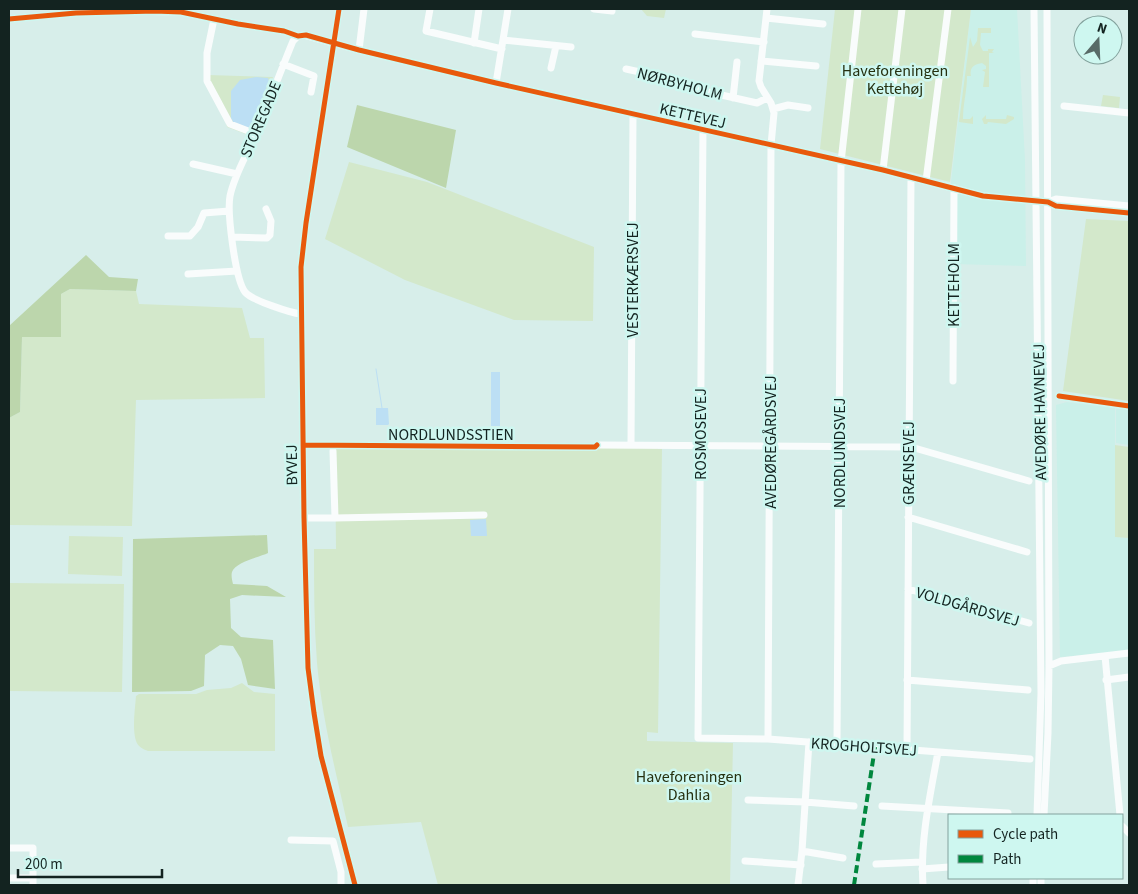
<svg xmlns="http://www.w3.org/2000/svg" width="1138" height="894" font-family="'Source Sans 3',sans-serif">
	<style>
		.built { fill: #caf0e9 }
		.green { fill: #d3e8cb }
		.forest { fill: #bcd6ac }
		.water { fill: #bcdff4 }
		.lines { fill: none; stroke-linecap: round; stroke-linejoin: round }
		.stream { stroke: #bcdff4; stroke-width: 1 }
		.minor { stroke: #f9fcfc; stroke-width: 7 }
		.quiet { stroke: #00873e; stroke-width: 4; stroke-dasharray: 8 4; stroke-linecap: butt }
		.cycleway-casing { stroke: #cef7f0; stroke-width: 8 }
		.cycleway { stroke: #e8590c; stroke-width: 5 }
		.labels { text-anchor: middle; stroke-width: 5; stroke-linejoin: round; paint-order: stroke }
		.park-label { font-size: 16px; fill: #253010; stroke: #cef7f0 }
		.street-label { font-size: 16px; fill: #132320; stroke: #cef7f0 }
	</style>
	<rect width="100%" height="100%" fill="#d7eeea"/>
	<path class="built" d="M971,9h46l8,151 1,106 -73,-2 -2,-82z
		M1067,402l48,6v129l14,1v113l-69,6 -4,-252z
		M1116,408l13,2v35l-13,-2z"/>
	<path class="green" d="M641,9h25l-2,9 -17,-2z
		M835,9h136l-21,173 -130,-33z
		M978,28h13v5h-10l-1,12 3,6h5v-2h6l-2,3 2,1h-5v34h-6l2,-15 -3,-2 4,-1v-3l-4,-3c-7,1 -13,4 -11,13h-4c0,16 -4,26 -4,43h7l3,-3v8l-14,-2 11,-85 3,10 4,-6z
		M208,75l65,2 -22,59 -24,-9 -5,-25 -10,-17z
		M1103,95l17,2 -1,11 -18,-2z
		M986,115v4h20l1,-4 7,2v2l-8,5 -18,-2 -1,2h-3l-2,-5z
		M349,162l78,20 167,65 -1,74 -79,-1 -109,-40 -80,-41z
		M1086,219l43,2v180l-66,-10z
		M70,289l66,2 3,13 103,4 8,30h14l1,60 -129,2 -4,126 -123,-1v-107l11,-6 2,-75 39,-43z
		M493,444h165v5h4l-4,284 -11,-1v9l86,2 -3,142h-292l-17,-63 -73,5c-12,-54 -26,-109 -31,-164 -3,-38 -3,-76 -3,-114h22l-1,-101 158,1z
		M1115,445l14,2v91l-14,-1z
		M69,536l54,1 -1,39 -54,-2z
		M9,583l115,1 -2,108 -113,-1z
		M242,683l12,9 21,2v57h-127c-5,-2 -10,-4 -12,-10 -4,-13 -1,-31 0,-45l3,-2h57l11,-4 24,-2z"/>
	<path class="forest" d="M357,105l99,25 -10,58 -99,-41z
		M86,255l23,22 29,2 -2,12 -66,-2 -9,5v43h-39l-2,75 -11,6v-92z
		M267,535l1,18c-8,4 -33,9 -36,19 -1,3 0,8 1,12l34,2 19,11 -44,-2 -12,4 1,29 10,9 32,3 2,49 -27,-4 -7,-26 -8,-13 -13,-1 -15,10 -1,31 -13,5 -59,1 1,-153z"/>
	<path class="water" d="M256,77l12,1 1,3 -15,39 -3,7 -2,1 -16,-6 -2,-4v-27l9,-11z
		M491,372h9v54h-9z
		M376,408h12l1,16 -1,1h-12z
		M486,519l1,17h-16l-1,-16z"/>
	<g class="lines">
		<path class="stream" d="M376,369l6,39"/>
		<path class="minor" d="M339,9l-33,214 -5,44 3,251 4,150 6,45 7,43 34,129
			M430,9l-4,22 76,18
			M594,9l18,2
			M767,9l-8,72 2,6 10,16 3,10 -3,32 -3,594
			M1034,9l7,684 -4,122
			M120,11l61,1 57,12 46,7 14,5 6,-1 55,15 137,33 387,87 100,26 65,6 8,4 73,7
			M766,18l57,6
			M214,19l-7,34v28l23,43 26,10
			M695,34l69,8
			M298,36l-5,5c-12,29 -23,59 -35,88 -9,23 -23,43 -28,67 -3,16 5,83 15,96 6,8 46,21 56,22
			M503,40l68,7
			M474,43l5,-34
			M359,50l5,-41
			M761,61l55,5
			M283,64l31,12 -3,16
			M551,68l5,-22
			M626,69l51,11v5l80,18 10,-5
			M496,83l12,-74
			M733,98l4,-36
			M1064,106l65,7
			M773,109l15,-4 20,3
			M703,129l-5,609 70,1 262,20
			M193,164l44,10
			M883,170l19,-161
			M926,181l22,-172
			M1048,202l8,-3 73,7
			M168,236h22l8,-9 6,-14 25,-2
			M232,237l35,1 3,-3 1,-14 -5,-12
			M188,274l49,-3
			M953,381l1,-193
			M1059,396l70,10
			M597,445l314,2 118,34
			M631,445l2,-331
			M908,517l119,35
			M304,518h31l-2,-67
			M335,518l149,-3
			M908,589l121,34
			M1105,656l15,159
			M1049,666l12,-5 68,-8
			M907,680l121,10
			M1106,680l23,-3
			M837,744l4,-582 17,-153
			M907,749l4,-572
			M748,800l57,2 49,4
			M882,806l126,7
			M1044,815l4,-82 1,-67 -2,-657
			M1122,826l7,7
			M291,840l42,1 8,31v13
			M9,848h24v37
			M802,851l41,7
			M745,861l56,4
			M876,864l46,-2
			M922,869l27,-2
			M9,878h24
			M798,885l4,-34 7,-109
			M923,885c-3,-45 7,-89 15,-133
			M1033,885v-7
			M1041,885v-7"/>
		<path class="quiet" d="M854,885l21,-138"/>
		<defs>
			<path id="cycleway" d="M339,9l-33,214 -5,44 3,251 4,150 6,45 7,43 34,129
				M9,19l67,-6 79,-2 26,1 57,12 46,7 14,5 8,-1 53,15 137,33 387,87 100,26 65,6 8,4 73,7
				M1059,396l70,10
				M303,445l292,2 2,-2"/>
		</defs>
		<use href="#cycleway" class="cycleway-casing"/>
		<use href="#cycleway" class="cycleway"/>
	</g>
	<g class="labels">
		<g class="park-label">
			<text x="895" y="76">Haveforeningen<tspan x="895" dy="18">Kettehøj</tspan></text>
			<text x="689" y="782">Haveforeningen<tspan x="689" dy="18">Dahlia</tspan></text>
		</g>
		<g class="street-label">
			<text transform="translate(680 83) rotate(15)" y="6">NØRBYHOLM</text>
			<text transform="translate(693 115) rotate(13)" y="6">KETTEVEJ</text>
			<text transform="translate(260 119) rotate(-67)" y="6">STOREGADE</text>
			<text transform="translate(632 280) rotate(-90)" y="6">VESTERKÆRSVEJ</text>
			<text transform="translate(953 285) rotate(-90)" y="6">KETTEHOLM</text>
			<text transform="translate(1039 412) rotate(-91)" y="6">AVEDØRE HAVNEVEJ</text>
			<text x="451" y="440">NORDLUNDSSTIEN</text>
			<text transform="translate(700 434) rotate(-90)" y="6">ROSMOSEVEJ</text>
			<text transform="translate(770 442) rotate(-90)" y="6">AVEDØREGÅRDSVEJ</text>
			<text transform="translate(839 453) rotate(-90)" y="6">NORDLUNDSVEJ</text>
			<text transform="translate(908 463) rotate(-90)" y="6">GRÆNSEVEJ</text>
			<text transform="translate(291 465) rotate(-91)" y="6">BYVEJ</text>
			<text transform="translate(968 606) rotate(16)" y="6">VOLDGÅRDSVEJ</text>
			<text transform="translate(864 746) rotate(4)" y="6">KROGHOLTSVEJ</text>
		</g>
	</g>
	<rect width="1138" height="894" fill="none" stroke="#132320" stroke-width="20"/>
	<rect x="948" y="814" width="175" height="65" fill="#cef7f0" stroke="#83a29d"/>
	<rect x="958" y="830" width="25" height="8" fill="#e8590c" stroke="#83a29d"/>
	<text x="993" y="839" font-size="15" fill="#132320">Cycle path</text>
	<rect x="958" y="855" width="25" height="8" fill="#00873e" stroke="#83a29d"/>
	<text x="993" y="864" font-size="15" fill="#132320">Path</text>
	<g transform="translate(1098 40) rotate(19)"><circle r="24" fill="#cef7f0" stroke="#83a29d"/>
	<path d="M0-4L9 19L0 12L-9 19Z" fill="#586a67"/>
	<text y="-8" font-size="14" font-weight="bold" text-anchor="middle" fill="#132320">N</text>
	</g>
	<path d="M18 869v8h144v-8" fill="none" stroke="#132320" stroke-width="2.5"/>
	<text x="25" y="869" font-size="15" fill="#132320" stroke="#cef7f0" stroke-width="4" paint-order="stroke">200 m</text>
</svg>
